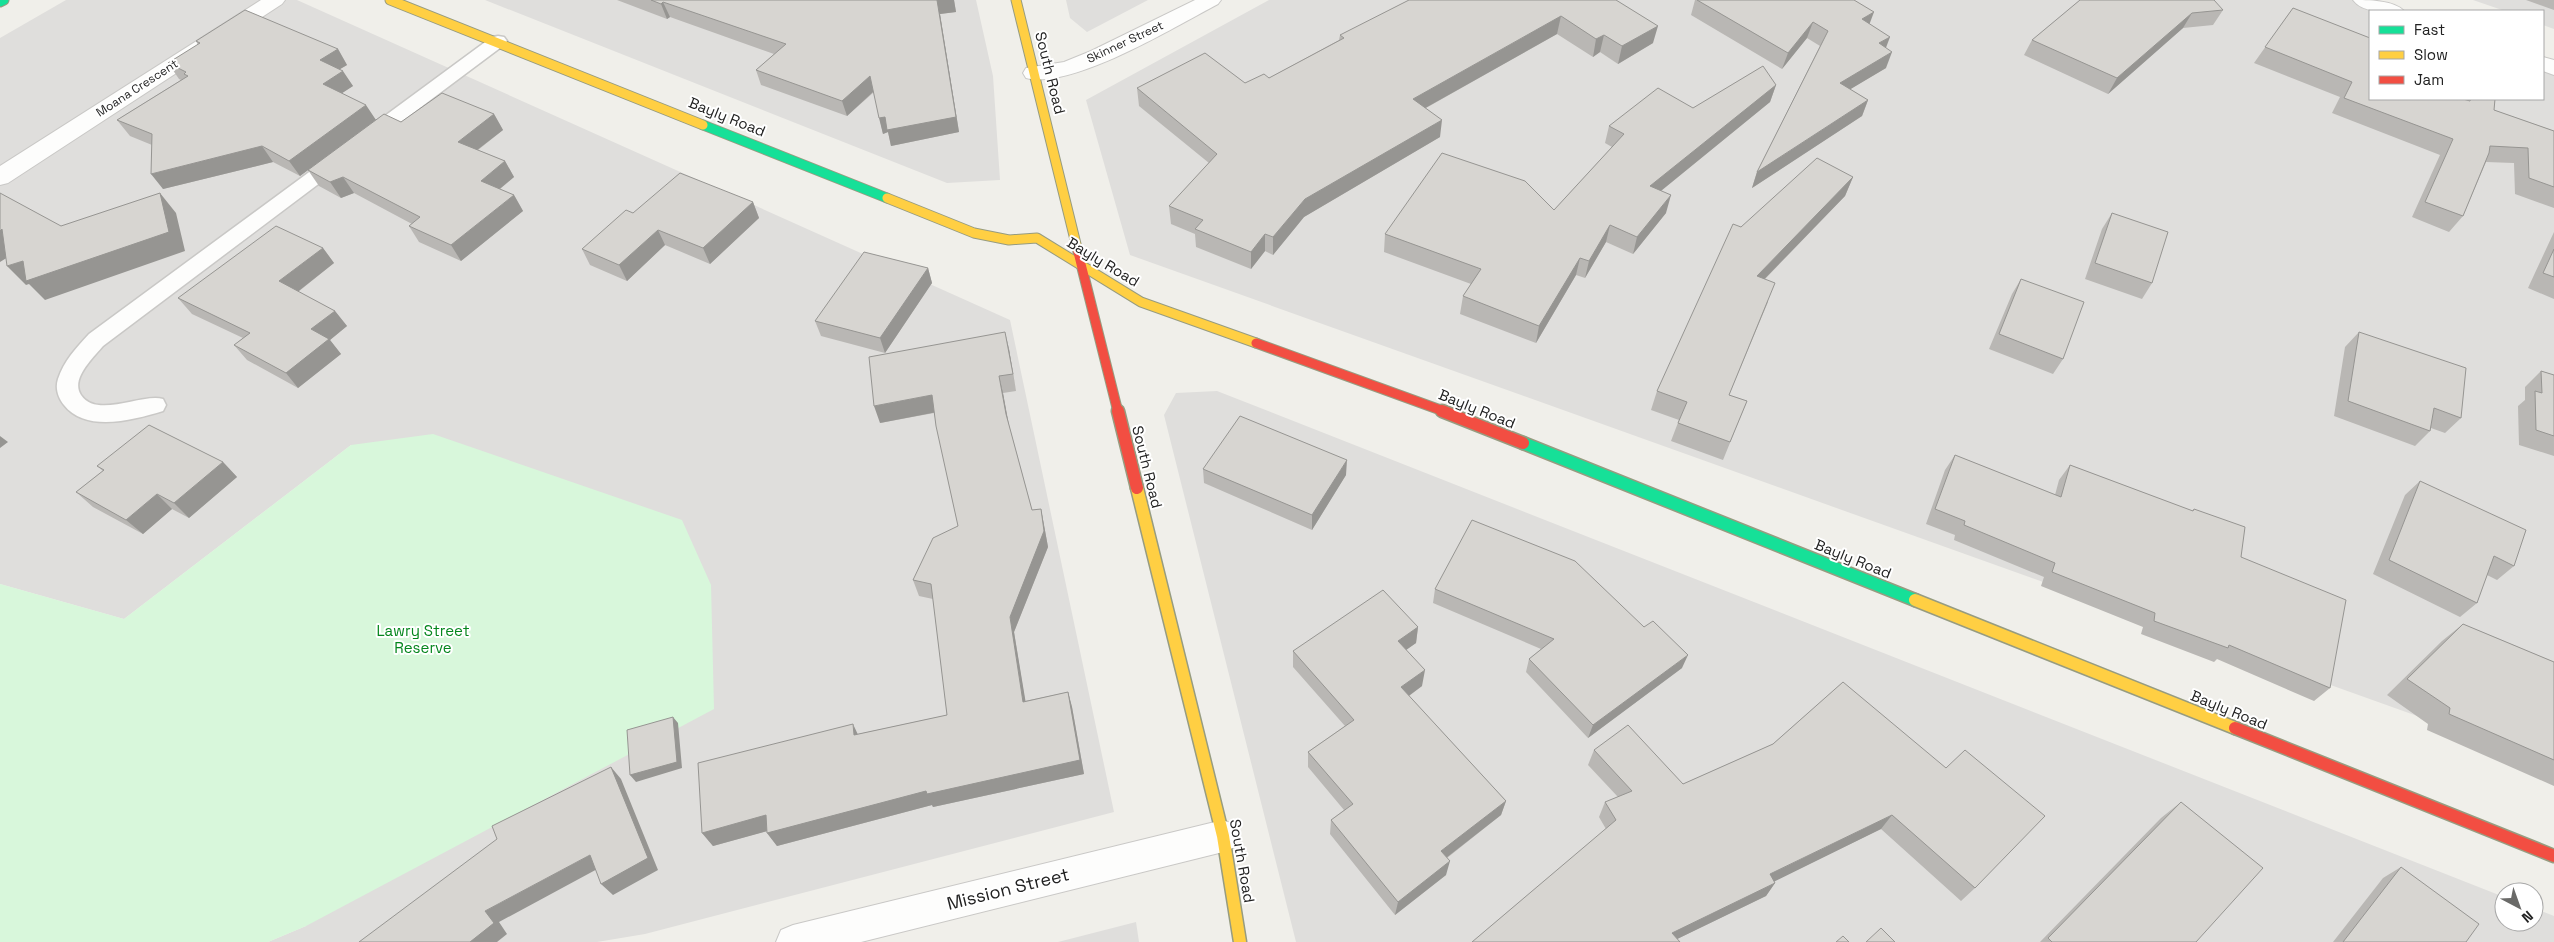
<svg xmlns="http://www.w3.org/2000/svg" width="2554" height="942" font-family="'Space Grotesk',sans-serif">
	<style>
		.residential { fill: #dfdedc }
		.park { fill: #d8f7db }
		.lines { fill: none; stroke-linecap: round; stroke-linejoin: round }
		.lane-casing { stroke: #c9c8c6; stroke-width: 3 }
		.street-casing { stroke: #c9c8c6; stroke-width: 2 }
		.fast-far1-casing { stroke: #979c80; stroke-width: 11 }
		.fast-casing { stroke: #979c80; stroke-width: 15 }
		.slow-far1-casing { stroke: #979c80; stroke-width: 11 }
		.slow-casing { stroke: #979c80; stroke-width: 15 }
		.jam-far1-casing { stroke: #979c80; stroke-width: 11 }
		.jam-casing { stroke: #979c80; stroke-width: 15 }
		.lane { fill: #fdfdfc; fill-rule: evenodd }
		.street { fill: #fdfdfc; fill-rule: evenodd }
		.fast-far1 { stroke: #16e098; stroke-width: 9 }
		.fast { stroke: #16e098; stroke-width: 12 }
		.slow-far1 { stroke: #ffcf43; stroke-width: 9 }
		.slow { stroke: #ffcf43; stroke-width: 12 }
		.jam-far1 { stroke: #f24e42; stroke-width: 9 }
		.jam { stroke: #f24e42; stroke-width: 12 }
		.wall { fill: #b9b7b4 }
		.shaded-wall { fill: #969592 }
		.building { fill: #d7d5d1; stroke: #969592 }
		.labels { text-anchor: middle; stroke-width: 4; stroke-linejoin: round; paint-order: stroke }
		.far-street-label { font-size: 12px; fill: #222; stroke: #fff }
		.street-label { font-size: 15px; fill: #222; stroke: #fff }
		.park-label { font-size: 15px; fill: #05861d; stroke: #fff }
		.near-street-label { font-size: 18px; fill: #222; stroke: #fff }
	</style>
	<rect width="100%" height="100%" fill="#f0efea"/>
	<path class="residential" d="M66,0h231l713,320 104,492 -469,122 -48,8h-329l38,-16 45,-481 -227,174 -124,-35v-546z
		M485,0h491l17,76 7,104 -53,3z
		M1066,0h82l-61,32 -17,-14z
		M1269,0h1094l30,11h-23v88h173v-32l11,4v694l-1424,-510 -44,-155z
		M2473,0h81v29l-11,-4v-14h-38z
		M1217,391l1287,506v25h30v-14l20,8v26h-1258l-132,-527 12,-22z
		M1136,922l3,20h-81z"/>
	<path class="park" d="M433,434l249,86 29,65 3,124 -408,217 -38,16h-268v-358l124,35 227,-174z"/>
	<g class="lines">
		<defs>
			<path id="lane" d="M498,36l6,1 3,4 -3,4 -127,95h-14l-2,-4 2,-4 129,-95z
				M338,154l7,2 2,4 -2,4 -242,182c-9,11 -33,33 -22,49 16,24 61,-2 82,4l3,6 -3,6c-30,9 -77,22 -99,-6 -6,-7 -9,-17 -6,-26 6,-18 18,-31 31,-45l242,-178z"/>
			<path id="street" d="M261,0h24l-3,4 -274,179 -8,2v-19z
				M1195,0h26l-3,4c-42,22 -146,86 -192,74l-3,-5 3,-5 38,-6 27,-11z
				M2353,0c15,0 41,0 51,11 -15,1 -41,3 -51,-11z
				M2543,57l11,3v15l-11,-4z
				M1223,820l12,5 4,11 -4,11 -12,5 -362,90h-85l5,-12 12,-5z"/>
			<path id="fast-far1" d="M0,2l4,-2
				M703,125l184,73"/>
			<path id="fast" d="M1523,443l392,157"/>
			<path id="slow-far1" d="M390,0l313,125
				M1016,0l61,248
				M887,198l87,35 35,7 28,-2 104,64 115,41"/>
			<path id="slow" d="M1137,488l86,348 17,106
				M1915,600l320,128"/>
			<path id="jam-far1" d="M1077,248l41,164
				M1256,343l190,69"/>
			<path id="jam" d="M1118,411l19,77
				M1442,411l81,32
				M2235,728l319,128"/>
		</defs>
		<use href="#lane" class="lane-casing"/>
		<use href="#street" class="street-casing"/>
		<use href="#fast-far1" class="fast-far1-casing"/>
		<use href="#fast" class="fast-casing"/>
		<use href="#slow-far1" class="slow-far1-casing"/>
		<use href="#slow" class="slow-casing"/>
		<use href="#jam-far1" class="jam-far1-casing"/>
		<use href="#jam" class="jam-casing"/>
		<use href="#lane" class="lane"/>
		<use href="#street" class="street"/>
		<use href="#fast-far1" class="fast-far1"/>
		<use href="#fast" class="fast"/>
		<use href="#slow-far1" class="slow-far1"/>
		<use href="#slow" class="slow"/>
		<use href="#jam-far1" class="jam-far1"/>
		<use href="#jam" class="jam"/>
	</g>
	<path class="wall" d="M617,0h337l2,12 -16,2 19,118 -68,14 -3,-14 -5,2 -9,-42 -27,24 -86,-31 -5,-15 18,-16 -104,-37 -3,2z
		M1616,0l37,43 -35,21 -18,-12 -7,5 -36,-23 -131,74 14,29 -136,80 -31,38 -8,-4 -14,18 -55,-22 -1,-13 -24,-10 -2,-18 40,-43 -70,-57 -2,-18 108,-5 24,-5 70,-38 1,-5z
		M1695,0h159l32,48v20l-36,21 18,11 -6,16 -110,72 5,-16 63,-126 -13,-8 -25,31 -91,-54z
		M2080,0l143,10 -10,15 -30,3 -75,66 -84,-39 8,-15z
		M2526,0h28v10z
		M2293,8l77,91h125l-1,11 60,21v77l-39,-14 -1,-31 -28,-1 -23,54 -14,16 -37,-15 28,-62 -108,-42 8,-16 -86,-34z
		M196,41l142,8 9,16 -7,4 13,17 -11,7 34,27 25,2 93,-8 9,16 -25,20 27,11 9,16 -14,12 14,6 9,16 -62,50 -42,-19 -10,-16 3,-2 -58,-31 -13,5 -22,-12 -11,-16 -8,6 -27,-14 -110,27 -11,-44 -22,-9 -13,-16 64,-40 -2,-1 -11,-16 30,-18z
		M1776,85l-6,17 -109,89 5,22 -33,41 -27,-12 -21,36 -9,-3 -40,68 -76,-29 3,-18 8,-12 -87,-32 1,-18 169,-24 58,-63 -7,-4 4,-17 84,-18z
		M1853,177l-8,19 -80,83 3,23 -39,93 18,6 -24,59 -52,-19 8,-21 -28,-10 6,-19 84,-164z
		M753,202l6,16 -49,46 -45,-19 -38,36 -37,-16 -8,-16 51,-36z
		M2112,213l40,70 -10,16 -57,-20 17,-50z
		M2554,232v67l-26,-11z
		M323,248l11,15 -36,29 37,19 12,15 -17,14 11,14 -43,34 -51,-28 -13,-15 9,-7 -51,-24 -14,-16z
		M928,268l4,15 -47,70 -64,-17 -6,-15z
		M2021,279l42,80 -10,15 -64,-25 23,-55z
		M2359,332l102,86 -16,15 -14,-5 -1,3 -15,15 -81,-30 11,-69z
		M1009,349l7,42 -13,2 6,32 23,85 9,-1 3,16 4,22 -34,85 11,69 43,-9 4,15 12,67 -151,33 -1,-2 -155,41 -10,-13v-2l-54,15 -11,-13 156,-99 89,-19 -14,-116 -14,-3 -6,-16 45,-54 -24,-113 -54,10z
		M2541,371l13,4v81l-35,-11 -1,-39 7,-6v-13z
		M1955,455l100,40 4,-15 11,-15 122,46 2,-2 47,48 89,131 -16,13 -97,-42 -3,3 -73,-28 2,-7 -102,-41 3,-9 -90,-37 1,-5 -29,-11 19,-54z
		M223,462l14,15 -48,41 -17,-9 -29,25 -50,-27 -17,-15 27,-21 -6,-5z
		M1203,469l143,6 -34,55 -108,-47z
		M2420,481l94,85 -17,14 -10,-5 -10,28 -17,14 -87,-43 32,-79z
		M1435,589l247,79 -94,70 -62,-66 3,-13 12,-10 -108,-46z
		M2463,624l91,38v124l-127,-56 1,-6 -41,-29 55,-54z
		M1418,627l-2,16 -10,7 16,36 -13,10 97,105 -5,14 -54,43 -1,17 -51,40 -65,-81 1,-14 13,-10 -36,-43v-15l37,-26 -52,-59v-16z
		M1843,682l132,206 -14,13 -80,-72 -107,52 1,2 -9,13 -89,43 -205,3 134,-113 -7,-12 6,-15 13,-5 -30,-32 6,-15 89,34 90,-40z
		M2181,802l15,140h-156l121,-124z
		M2401,867l65,75h-133l50,-64z"/>
	<path class="shaded-wall" d="M937,0h17l2,12 -16,2 19,118 -68,14 -3,-14 -5,2 -4,-16z
		M663,2l7,15 -3,2 -6,-15z
		M1874,12l-6,16 -6,-9z
		M2192,13l-9,15 -75,66 9,-16z
		M1561,16l-4,18 -146,82 2,-17z
		M1813,22l-6,16 -25,31 6,-16z
		M1658,26l-5,17 -35,21 4,-18z
		M1604,35l-4,17 -7,5 3,-18z
		M1890,37l-6,16 -5,-10z
		M338,49l9,16 -17,10 -10,-15z
		M1892,52l-6,16 -52,31 6,-16z
		M343,71l10,15 -20,13 -10,-15z
		M870,76l4,15 -27,25 -5,-15z
		M1776,85l-6,17 -124,101 4,-17z
		M1868,100l-6,16 -110,72 5,-16z
		M366,105l10,15 -76,56 -11,-15z
		M494,114l9,16 -35,27 -10,-15z
		M1442,120l-2,17 -136,80 -31,38v-18l32,-38z
		M262,146l11,16 -110,27 -12,-15z
		M505,161l9,16 -24,20 -9,-16z
		M343,177l11,16 -13,5 -11,-16z
		M1853,177l-8,19 -96,99 8,-19z
		M160,193l16,20 9,38 -140,49 -16,-16 -3,1 -19,-19 16,-5z
		M514,195l9,16 -62,50 -10,-16z
		M1671,195l-5,18 -33,41 4,-17z
		M753,202l6,16 -49,46 -7,-16z
		M1610,225l-4,17 -21,36 4,-17z
		M2,229l19,20 -21,13v-31z
		M658,230l7,15 -38,36 -8,-16z
		M1265,234v17l-14,18v-17z
		M323,248l11,15 -43,34 -12,-16z
		M1580,258l-4,17 -40,68 3,-17z
		M928,268l4,15 -47,70 -5,-15z
		M335,311l12,15 -17,14 11,14 -43,34 -12,-15 25,-44z
		M1005,332l4,17 7,42 -3,-17z
		M999,376l4,17 7,39 -4,-18z
		M932,395l5,17 -57,11 -6,-17z
		M0,436l8,6 -8,6z
		M1347,460l-1,15 -34,55v-15z
		M223,462l14,15 -48,41 -15,-15z
		M157,494l15,15 -29,25 -17,-14z
		M1041,509l3,16 4,22 -34,85 14,84 -5,-14 -13,-85z
		M1418,627l-2,16 -20,14 2,-16z
		M1688,655l-6,13 -94,70 5,-13z
		M1425,670l-3,16 -23,17 2,-16z
		M1068,692l4,15 12,67 -151,33 -1,-2 -155,41 -10,-13z
		M673,717l5,6 4,45 -46,14 -6,-7z
		M853,724l7,15 -6,-4z
		M611,767l10,12 37,91 -45,25 -12,-11z
		M1506,801l-5,14 -64,50 4,-14z
		M766,815l9,14 -62,17 -11,-13z
		M1892,815l-11,14 -120,59 9,-14z
		M590,855l11,12 -102,55 8,12 -10,8h-27l15,-31z
		M1450,861l-4,14 -51,40 3,-13z
		M1775,883l-9,13 -95,46 1,-9z"/>
	<path class="building" d="M651,0h286l19,117 -69,13 -2,-13 -6,1 -9,-42 -28,25 -86,-31 30,-26 -123,-42 -2,2z
		M1409,0h207l42,26 -36,20 -18,-11 -8,4 -35,-23 -148,83 29,21 -137,79 -32,38 -8,-3 -14,18 -56,-23 8,-9 -34,-14 48,-52 -80,-66 68,-35 40,30 19,-9 5,4 75,-40 -4,-3z
		M1697,0h157l20,12 -12,7 28,18 -11,6 13,9 -52,31 28,17 -111,72 71,-141 -15,-9 -25,31z
		M2080,0h134l9,10 -31,3 -75,65 -85,-38z
		M2293,8l77,30v61h93l7,2 1,-2h24l-1,11 60,21v56l-25,-9 -1,-30 -38,-2 -1,7 -26,63 -38,-14 28,-63 -109,-41 8,-16 -87,-35z
		M245,10l93,39 -18,11 23,11 -20,13 43,21 -77,56 -27,-15 -111,28 1,-40 -35,-14 71,-44 -4,-2 2,-2 -18,-9 32,-20 -4,-2z
		M1763,66l13,19 -126,101 21,9 -34,42 -27,-12 -21,36 -9,-3 -41,68 -76,-30 18,-27 -96,-35 57,-81 83,28 29,29 70,-76 -15,-8 49,-38 35,20z
		M442,93l52,21 -36,28 47,19 -24,20 33,14 -63,50 -42,-19 11,-9 -77,-40 -13,5 -22,-12 76,-56 17,8z
		M1817,158l36,19 -96,99 18,7 -46,112 18,6 -17,41 -52,-19 9,-21 -30,-11 76,-167 8,3z
		M680,173l73,29 -50,46 -45,-18 -39,35 -37,-16 44,-39 7,3z
		M0,193l61,33 99,-33 9,39 -143,49 -3,-20 -16,5 -5,-37 -2,2z
		M2112,213l56,19 -16,51 -57,-20z
		M276,226l47,22 -44,33 56,30 -24,18 18,10 -43,34 -52,-28 16,-12 -72,-35z
		M2554,249v28l-11,-4z
		M864,252l64,16 -48,70 -65,-17z
		M2021,279l63,23 -21,57 -64,-25z
		M1005,332l8,42 -14,2 7,38 26,96 9,-1 3,22 -34,86 13,85 45,-10 12,68 -153,34 -1,-3 -159,42 -1,-18 -64,18 -4,-70 155,-39 1,11 93,-20 -16,-131 -18,-4 20,-42 25,-12 -22,-100 -4,-31 -58,11 -5,-49z
		M2359,332l107,36 -5,50 -27,-10 -4,23 -82,-30z
		M2541,371l13,4v61l-18,-6 -1,-39 7,2z
		M1240,416l107,44 -35,55 -109,-46z
		M149,425l74,37 -49,41 -17,-9 -31,26 -50,-28 28,-22 -7,-4z
		M1955,455l106,42 9,-32 123,46 1,-2 51,18 -4,30 105,43 -16,88 -101,-43 -1,3 -74,-27 1,-8 -103,-41 3,-9 -91,-38 1,-4 -30,-12z
		M2420,481l106,49 -12,36 -20,-10 -17,47 -88,-43z
		M1472,520l103,41 69,66 9,-6 35,34 -95,70 -64,-66 25,-20 -119,-50z
		M1383,590l35,37 -20,14 27,29 -24,17 105,114 -65,50 9,10 -52,41 -67,-82 22,-16 -45,-52 46,-32 -61,-69z
		M2463,624l91,38v98l-105,-46 1,-6 -43,-29z
		M1843,682l103,86 19,-18 80,66 -70,72 -83,-73 -122,59 5,9 -103,50 8,9h-208l144,-122 -11,-18 27,-11 -38,-41 34,-25 55,59 90,-40z
		M673,717l4,45 -47,13 -3,-45z
		M611,767l37,91 -47,26 -11,-29 -105,56 9,12 -24,19h-111l138,-103 -5,-13z
		M2181,802l82,66 -67,74h-144l-4,-4z
		M2401,867l78,57 -13,18h-123z
		M1881,928l14,14h-29z
		M1843,936l6,6h-13z"/>
	<g class="labels">
		<g class="far-street-label">
			<text transform="translate(1125 42) rotate(-25)" y="4">Skinner Street</text>
			<text transform="translate(137 88) rotate(-33)" y="4">Moana Crescent</text>
		</g>
		<g class="street-label">
			<text transform="translate(1050 73) rotate(76)" y="5">South Road</text>
			<text transform="translate(727 117) rotate(22)" y="5">Bayly Road</text>
			<text transform="translate(1103 262) rotate(31)" y="5">Bayly Road</text>
			<text transform="translate(1477 409) rotate(22)" y="5">Bayly Road</text>
			<text transform="translate(1147 467) rotate(76)" y="5">South Road</text>
			<text transform="translate(1853 559) rotate(22)" y="5">Bayly Road</text>
			<text transform="translate(2229 710) rotate(22)" y="5">Bayly Road</text>
			<text transform="translate(1242 861) rotate(80)" y="5">South Road</text>
		</g>
		<g class="park-label">
			<text x="423" y="636">Lawry Street<tspan x="423" dy="17">Reserve</tspan></text>
		</g>
		<g class="near-street-label">
			<text transform="translate(1008 889) rotate(-14)" y="6">Mission Street</text>
		</g>
	</g>
	<rect x="2369" y="10" width="175" height="90" fill="#ffffff" stroke="#a7a7a7"/>
	<rect x="2379" y="26" width="25" height="8" fill="#16e098" stroke="#a7a7a7"/>
	<text x="2414" y="35" font-size="15" fill="#222222">Fast</text>
	<rect x="2379" y="51" width="25" height="8" fill="#ffcf43" stroke="#a7a7a7"/>
	<text x="2414" y="60" font-size="15" fill="#222222">Slow</text>
	<rect x="2379" y="76" width="25" height="8" fill="#f24e42" stroke="#a7a7a7"/>
	<text x="2414" y="85" font-size="15" fill="#222222">Jam</text>
	<g transform="translate(2519 907) rotate(139)"><circle r="24" fill="#ffffff" stroke="#a7a7a7"/>
	<path d="M0-4L9 19L0 12L-9 19Z" fill="#6a6a68"/>
	<text y="-8" font-size="14" font-weight="bold" text-anchor="middle" fill="#222222">N</text>
	</g>
</svg>
